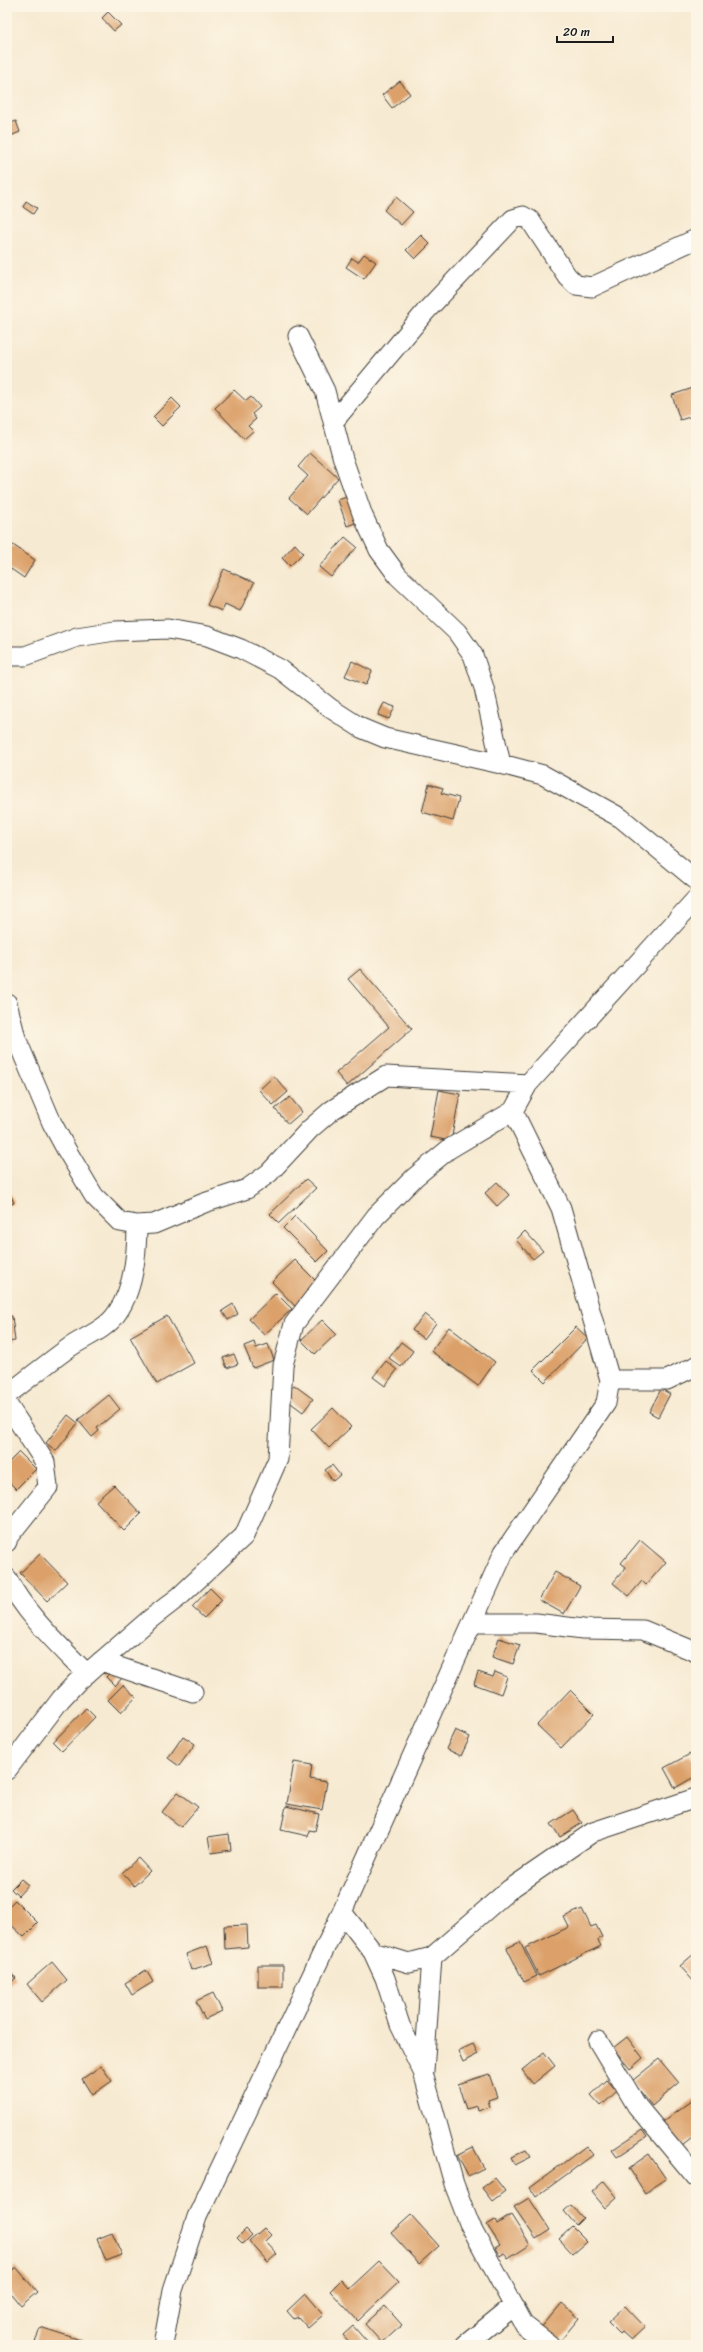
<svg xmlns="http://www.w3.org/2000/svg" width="703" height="2352" font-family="Sriracha,sans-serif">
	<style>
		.building { fill: #dca16b }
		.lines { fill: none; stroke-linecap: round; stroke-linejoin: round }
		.minor-casing { stroke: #3d3b37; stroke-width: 21 }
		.minor { stroke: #fff; stroke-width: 19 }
	</style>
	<rect width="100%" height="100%" fill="#fcf5e5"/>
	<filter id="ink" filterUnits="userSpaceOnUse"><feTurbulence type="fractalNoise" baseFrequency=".025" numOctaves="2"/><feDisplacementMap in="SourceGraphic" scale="8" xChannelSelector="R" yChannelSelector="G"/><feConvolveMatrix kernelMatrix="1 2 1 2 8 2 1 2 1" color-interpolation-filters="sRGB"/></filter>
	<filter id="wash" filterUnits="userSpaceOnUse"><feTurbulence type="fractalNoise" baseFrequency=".012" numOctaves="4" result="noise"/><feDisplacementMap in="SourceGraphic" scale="16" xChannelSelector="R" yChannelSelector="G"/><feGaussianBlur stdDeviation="0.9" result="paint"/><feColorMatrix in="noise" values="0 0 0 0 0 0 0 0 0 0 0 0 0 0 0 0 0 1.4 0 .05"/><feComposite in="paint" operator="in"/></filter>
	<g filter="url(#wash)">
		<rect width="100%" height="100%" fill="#f7ead2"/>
		<g id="blocks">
			<path class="building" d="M108,12l13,13 -7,6 -12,-13z
				M400,81l10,13 -18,14 -10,-13z
				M16,121l4,11 -12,5 -1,-12z
				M396,197l17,15 -12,13 -17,-15z
				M26,201l11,7 -4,6 -10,-7z
				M421,235l9,9 -15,15 -9,-9z
				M364,254l12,8 -12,17 -18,-12 6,-9 6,4z
				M696,387v28l-16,5 -8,-25z
				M234,390l12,11 5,-4 9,10 -8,7 4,5 -8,7 5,5 -9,8 -29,-31z
				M172,398l9,9 -19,19 -9,-9z
				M310,453l28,25 -31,36 -18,-16 19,-22 -10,-9z
				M349,496l9,26 -11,4 -9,-26z
				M345,537l12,10 -26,30 -12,-10z
				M295,544l8,9 -13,13 -8,-8z
				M13,545l22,15 -11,18 -13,-9 -4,6v-20z
				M224,569l30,14 -14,28 -15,-7 -3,7 -15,-6z
				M352,661l20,10 -6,14 -21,-9z
				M384,703l11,4 -6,12 -11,-4z
				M429,784l14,4 -2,5 18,5 -6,23 -31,-9z
				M360,969l52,60 -65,57 -11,-13 53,-46 -41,-48z
				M274,1076l14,16 -15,13 -14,-15z
				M439,1090l21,4 -9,47 -21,-4z
				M290,1097l12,15 -14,12 -13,-15z
				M306,1179l10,9 -37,35 -9,-9z
				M497,1182l12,13 -12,11 -12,-13z
				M7,1187l7,16 -7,3z
				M295,1216l33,35 -11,11 -34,-34z
				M525,1231l18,20 -10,8 -17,-19z
				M295,1260l23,23 -23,23 -23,-24z
				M276,1293l16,16 -28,26 -15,-16z
				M233,1304l5,10 -10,6 -6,-9z
				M425,1314l11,9 -12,16 -12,-9z
				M12,1316l3,25 -8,1v-25z
				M167,1316l27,47 -37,21 -27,-47z
				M322,1320l14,14 -21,20 -14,-14z
				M449,1327l46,35 -17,24 -47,-35z
				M576,1327l12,11 -43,44 -12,-12z
				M254,1342l2,6 12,-4 6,16 -21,8 -9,-22z
				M401,1342l12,9 -12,16 -12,-9z
				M234,1354l4,10 -11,4 -4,-10z
				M386,1361l11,9 -12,16 -12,-9z
				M294,1385l19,14 -10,13 -19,-14z
				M661,1389l9,5 -12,23 -9,-5z
				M109,1395l11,14 -23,19 2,3 -7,6 -14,-17z
				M333,1408l18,19 -22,21 -18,-19z
				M68,1415l10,8 -22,28 -10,-8z
				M19,1452l17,17 -20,20 -9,-9v-16z
				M332,1465l8,10 -7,6 -8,-11z
				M114,1485l27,29 -17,17 -28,-30z
				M640,1540l26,22 -20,23 -4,-4 -13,15 -16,-13 13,-16 -5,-4z
				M40,1554l27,28 -20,19 -27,-28z
				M555,1572l25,14 -16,28 -25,-14z
				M210,1588l12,12 -18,18 -12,-11z
				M499,1638l21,7 -7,19 -21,-7z
				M114,1668l9,9 -8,9 -9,-9z
				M478,1672l15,5 2,-5 12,5 -6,17 -27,-10z
				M123,1685l13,12 -15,16 -13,-13z
				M570,1690l24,24 -33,34 -24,-23z
				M86,1708l9,9 -33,34 -9,-9z
				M455,1730l15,7 -9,19 -15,-7z
				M183,1736l12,8 -16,22 -11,-8z
				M690,1754l6,11v11l-21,12 -11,-20z
				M294,1762l18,3 -2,14 17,3 -5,28 -35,-6z
				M178,1792l20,15 -17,20 -19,-15z
				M286,1806l33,8 -4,17 -6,-1 -1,6 -27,-6z
				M573,1810l9,13 -22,14 -9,-13z
				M229,1834l2,16 -20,3 -3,-16z
				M138,1858l12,13 -16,15 -12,-13z
				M21,1879l7,6 -10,11 -7,-7z
				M15,1900l23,23 -14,14 -17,-16v-13z
				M582,1909l9,18 5,-2 6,12 -4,3 3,6 -62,30 -14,-28 44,-21 -5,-10z
				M247,1925l1,22 -23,2 -1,-23z
				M520,1942l17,34 -13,6 -17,-34z
				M207,1946l6,17 -22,7 -5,-16z
				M696,1952v32l-16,-18z
				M52,1962l15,18 -25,22 -15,-18z
				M258,1965h25v22h-25z
				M7,1968l9,10 -9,8z
				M146,1970l7,12 -21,13 -7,-12z
				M213,1993l9,18 -17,8 -9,-18z
				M627,2037l16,21 -13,11 -17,-21z
				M473,2044l5,10 -15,8 -5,-11z
				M544,2052l11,14 -22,18 -11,-14z
				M659,2059l20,24 -27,23 -20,-25z
				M101,2066l11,15 -20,14 -10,-16z
				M489,2074l8,23 -9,3 2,7 -12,4 -1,-5 -11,3 -8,-25z
				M607,2080l10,11 -16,15 -10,-11z
				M693,2099l3,4v32l-18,14 -19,-24z
				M642,2130l5,7 -30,20 -5,-7z
				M586,2146l7,9 -57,42 -6,-9z
				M473,2147l11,21 -16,8 -11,-21z
				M526,2150l5,7 -16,8 -4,-8z
				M649,2154l17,25 -21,14 -16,-25z
				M495,2178l10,13 -13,10 -10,-13z
				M604,2181l13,16 -12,11 -13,-16z
				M529,2198l21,32 -14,9 -22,-32z
				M571,2205l12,13 -7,7 -12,-14z
				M411,2215l28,31 -20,18 -28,-31z
				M511,2215l19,30 -22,14 -4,-6 -4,3 -5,-8 5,-3 -13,-20 8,-5 2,4z
				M572,2227l15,15 -14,12 -14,-15z
				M264,2228l7,7 -6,6 12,13 -9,8 -19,-21z
				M246,2229l6,6 -9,9 -6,-6z
				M112,2233l10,22 -16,6 -9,-22z
				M379,2261l20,21 -41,39 -28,-30 11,-11 8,9z
				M16,2267l21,25 -16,14 -14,-17v-14z
				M305,2294l18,21 -15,13 -10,-11 -4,2 -7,-8z
				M562,2303l17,15 -22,27 -18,-15z
				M385,2306l17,19 -20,18 -17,-19z
				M625,2306l20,21 -14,13 -9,-8 -2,2 -12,-12z
				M353,2326l15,17 -2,2h-14l-9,-10z
				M40,2327l50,16v2l-55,-2z"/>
		</g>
	</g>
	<g filter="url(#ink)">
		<use href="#blocks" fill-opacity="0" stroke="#3d3b37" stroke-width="1"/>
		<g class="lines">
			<defs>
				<path id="minor" d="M298,336l27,55 18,68 20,57 16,34 19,26 59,56 16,23 11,33 17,76
					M334,421l92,-110 87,-92 10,-3 7,4 37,56 9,9 16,2 104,-48
					M7,656h18l52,-19 38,-6 53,-2 39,7 34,13 39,20 50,39 31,20 24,10 116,26 42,11 78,43 75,62
					M7,1003l9,35 36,85 14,26 28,47 26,26 17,3 17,-1 50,-21 43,-14 22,-16 41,-44 22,-19 54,-34 142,8 168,-185
					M610,1380h57l29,-14
					M7,1395c21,-16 42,-33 63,-48 15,-10 37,-18 47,-34 17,-24 20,-59 20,-88
					M7,1404l38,58 3,25 -40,50 -1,5
					M7,1578c19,37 51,66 80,96
					M474,1623h62l47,6 60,1 53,22
					M101,1661l92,31
					M7,1770l54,-71 15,-16 73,-63 31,-24 64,-60 34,-77 5,-94 11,-41 82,-108 39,-39 34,-28 64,-38 15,-27
					M342,1912l31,40 12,26 15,47 23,47 31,112 15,39 55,102 26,20
					M373,1952l36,11 23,-6
					M598,2041l39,65 59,71
					M424,2071l8,-114 78,-68 83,-57 103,-34
					M163,2345l10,-55 24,-73 145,-305 162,-360 102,-149 4,-23 -49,-172 -48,-97
					M465,2345l48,-39"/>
			</defs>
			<use href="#minor" class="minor-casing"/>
			<use href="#minor" class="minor"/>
		</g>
	</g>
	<rect width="703" height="2352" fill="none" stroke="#fcf5e5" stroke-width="24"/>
	<path d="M557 36v6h56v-6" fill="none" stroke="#1c1c1c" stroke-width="2"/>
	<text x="563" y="36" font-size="12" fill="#1c1c1c" stroke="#fcf5e5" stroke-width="3" paint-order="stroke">20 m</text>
</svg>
